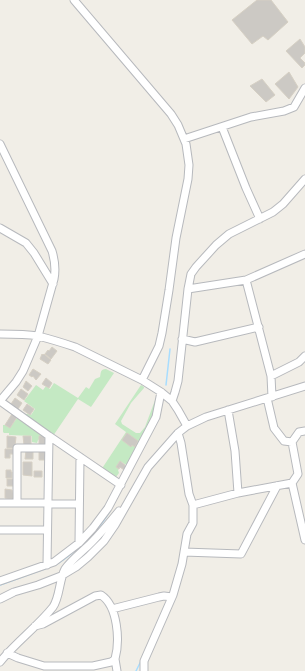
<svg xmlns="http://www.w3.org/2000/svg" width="305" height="671" font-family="Quicksand,sans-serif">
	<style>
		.green { fill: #c4e9c3 }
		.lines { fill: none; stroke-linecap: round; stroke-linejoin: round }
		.stream { stroke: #a8ddff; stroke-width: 1.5 }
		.building { fill: #ccc9c4; stroke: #d6d0c4 }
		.minor-casing { stroke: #b7b9bd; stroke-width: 9 }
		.minor { stroke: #fff; stroke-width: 7 }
	</style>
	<rect width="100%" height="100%" fill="#f1eee7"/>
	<path class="green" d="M106,369l8,4 -23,34 -13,-8 -25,37 -31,-21 1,-2 3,1h2l3,1 4,-6 -11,-8 12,-16 7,5 3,-4 4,3 4,-6 24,15 8,-11 3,2 6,-10 5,-2c1,-4 0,-8 6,-8z
		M141,385l3,2v1l-13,15 -10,18 1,3 14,9h4l5,-6 12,-32h1l-3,18 -27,53 -8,-5 -4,6 3,2 -1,1 1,3 -3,4 -1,-1 -2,2 -12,-8 25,-38 -11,-8z
		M19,415l27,21h-6v3l-2,1 -1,3 -5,-1v-6l-23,-1v-2h-5l-1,-1v-7h2l5,3z"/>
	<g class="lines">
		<path class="stream" d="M166,385l4,-36
			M55,565c6,-3 12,-8 17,-12 15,-12 28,-25 38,-42
			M0,585l47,-17
			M136,671l5,-10"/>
	</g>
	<path class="building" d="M257,0h14l17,22 -20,18 -5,-4 -11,8 -20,-24z
		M300,39l5,8v6l-5,5 5,5v2l-3,3 -16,-17z
		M289,72l9,15 -9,12 -14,-15z
		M262,79l13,16 -9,7 -16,-16z
		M52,347l5,4 -6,8 -6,-5 3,-4 1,1z
		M42,354l1,1 1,-1 7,6 -3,4 -8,-5z
		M33,369l8,5 -5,6 -3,-4 -1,1 -3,-2z
		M46,378l6,5 -3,5 -7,-4z
		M26,381l6,5 -4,5 -5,-4z
		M21,389l7,5 -4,6 -7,-5z
		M15,398l7,5 -4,6 -7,-5z
		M27,404l7,5 -4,6 -7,-5z
		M12,414l5,3 -7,11 -5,-3z
		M127,433l11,8 -3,6 -3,-2 -1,2 -9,-7z
		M7,436l9,1 -1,9 -1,2h-7z
		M23,436h8v9h-7z
		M39,436h7v8h-7z
		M5,449h10l-1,5h-4v4h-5z
		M26,450h7v9h-8z
		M39,450l6,1v9h-6z
		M120,461l5,4v1l1,1 -2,3 -4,-3 -1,2 -3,-2z
		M23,462h9v14l-9,-1z
		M6,470h5v2h1v6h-6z
		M34,471h8v6h-8z
		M7,479h7l-1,7h-6z
		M5,489l7,1 1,9 -8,-1z"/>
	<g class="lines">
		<defs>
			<path id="minor" d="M74,0l97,114 7,11 8,19 3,21 -1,14 -12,59 -7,52 -7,43 -3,13 -17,34
				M222,127l24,61 14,31
				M184,139l67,-22 33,-6 10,-4 11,-19
				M0,144l52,107c3,10 4,18 2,28l-16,57 -15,35 -7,11 -16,19
				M0,228l26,15 8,10 19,31
				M246,280l25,96 1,21
				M188,289l58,-9 59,-26
				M0,334c13,0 26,0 38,2 12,3 25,7 37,11l67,33 19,12 11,9 6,9 9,16
				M182,339l13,3 64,-15
				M271,376l28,-14 6,-6
				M267,398l7,30 10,13 8,1
				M0,401l49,35 72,49
				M172,401l3,-9 3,-11 10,-92 3,-15 5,-7 20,-22 13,-11 44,-22 10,-8 22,-25
				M228,410l7,41 3,42
				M305,431l-6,1 -7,10 6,32 -6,9 13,57
				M0,503h47
				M17,503v-55h31
				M47,504h32
				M193,505l45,-12 54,-10
				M0,530h47
				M79,543l1,-86
				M184,552l57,2 36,-68
				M47,565l2,-129
				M0,581l54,-19 25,-19 14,-15 15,-20 48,-91 5,-25
				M0,599l14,-7 24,-7 23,-9 15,-9 12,-10 16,-16 11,-16 33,-58 30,-34 9,-7 19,-9 99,-31
				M112,609l47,-12 5,-1 8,1
				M7,653l11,5 26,8h49l18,-4 4,-3c5,-18 3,-53 -14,-64l-6,1 -52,28 -8,2
				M115,659l2,12
				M0,662c16,-20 37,-35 53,-55 7,-10 6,-27 12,-38 6,-9 18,-18 26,-26 10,-10 19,-21 28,-32
				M144,671v-10l29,-66 9,-31 5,-30 6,-11v-18l-4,-11 -8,-51 -3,-10"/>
		</defs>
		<use href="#minor" class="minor-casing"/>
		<use href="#minor" class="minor"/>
	</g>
</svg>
